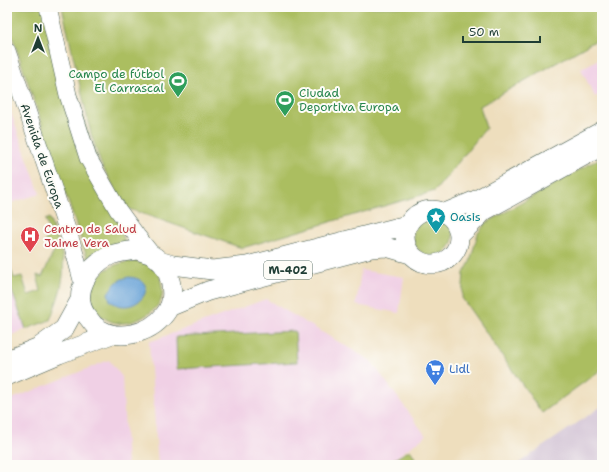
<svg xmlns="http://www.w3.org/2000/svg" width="609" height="472" font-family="'Shantell Sans',sans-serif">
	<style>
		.built { fill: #f0d0e5 }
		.industrial { fill: #cebed2 }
		.green { fill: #abbe61; stroke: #657e4a }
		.water { fill: #67a2d7; stroke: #437086 }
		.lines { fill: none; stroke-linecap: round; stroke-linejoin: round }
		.major-casing { stroke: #3e5549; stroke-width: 18 }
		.highway-casing { stroke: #3e5549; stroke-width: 20 }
		.major { stroke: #fff; stroke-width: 17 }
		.highway { stroke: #fff; stroke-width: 19 }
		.labels { text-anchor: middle; stroke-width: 4; stroke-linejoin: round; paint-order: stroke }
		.shield { fill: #fdfcf7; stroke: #62766e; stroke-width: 1 }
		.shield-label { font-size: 11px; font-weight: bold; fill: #1f3d34 }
		.leisure-label { font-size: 12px; fill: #27864d; stroke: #fdfcf7; text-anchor: end }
		.street-label { font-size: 12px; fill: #1f3d34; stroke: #fdfcf7 }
		.culture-label { font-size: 12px; fill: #0d838f; stroke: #fdfcf7; text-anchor: start }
		.health-label { font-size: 12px; fill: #be3a42; stroke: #fdfcf7; text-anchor: start }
		.shop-label { font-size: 12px; fill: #366cbe; stroke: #fdfcf7; text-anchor: start }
	</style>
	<rect width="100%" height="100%" fill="#fdfcf7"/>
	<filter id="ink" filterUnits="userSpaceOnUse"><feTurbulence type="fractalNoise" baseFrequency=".025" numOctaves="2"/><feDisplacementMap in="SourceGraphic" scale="8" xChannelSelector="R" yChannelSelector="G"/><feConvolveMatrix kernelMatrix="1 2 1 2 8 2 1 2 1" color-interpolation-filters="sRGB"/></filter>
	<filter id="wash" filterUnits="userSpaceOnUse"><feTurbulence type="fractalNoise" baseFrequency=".012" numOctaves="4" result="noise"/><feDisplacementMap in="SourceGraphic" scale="16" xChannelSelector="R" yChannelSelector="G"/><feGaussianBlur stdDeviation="0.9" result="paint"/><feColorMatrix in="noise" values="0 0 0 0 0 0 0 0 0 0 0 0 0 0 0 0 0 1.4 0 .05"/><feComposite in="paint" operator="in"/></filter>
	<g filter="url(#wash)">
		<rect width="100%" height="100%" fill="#eedebd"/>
		<path class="built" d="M602,57v36l-7,4 -14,-28z
			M7,102l33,92 -33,10z
			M361,270l43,7 -5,36 -43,-8z
			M7,278l19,51 -19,8z
			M266,299l105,62 55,75 -41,29h-227l-9,-123z
			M109,360l13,17 5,88h-120v-64z"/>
		<path class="industrial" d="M602,406v59h-86z"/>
		<path class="green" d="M7,7h38l82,241 -39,12 -81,-239z
			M62,7h540v30l-122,69 6,22 -51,63 -193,57 -116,-40 -25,-44 -10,-30z
			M602,157v212l-60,44 -80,-115 2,-25 6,-11 8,-29 8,-10z
			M413 236a20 20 0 1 1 40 0a20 20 0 1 1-40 0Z
			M49,218c4,12 10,24 13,36 5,23 -4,45 -12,66l-24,9 -19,-51v-20l7,20 8,-2 6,19 13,-4 -4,-16 5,2 13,-28 -11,-6 6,-10 -5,-13z
			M134,261l11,2 14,9c4,20 8,29 -11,42 -53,36 -89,-45 -14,-53z
			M295,331l2,31 -120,7 -1,-32z
			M410,450l9,13 -3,2h-32z"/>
		<path class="water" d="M129,277c36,3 7,43 -19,24l-2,-8c6,-9 10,-14 21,-16z"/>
	</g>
	<g filter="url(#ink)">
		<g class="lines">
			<defs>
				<path id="major" d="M48,7l20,88 20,63 30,52 19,26 16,20
					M7,51l66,196 10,37"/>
				<path id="highway" d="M405 237a27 27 0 1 1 54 0a27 27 0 1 1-54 0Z
					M445,213l31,-13 126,-69
					M459,236l25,-25 118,-65
					M137,250c5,2 10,3 15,5 19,10 26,43 13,59 -16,21 -51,29 -71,11 -3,-3 -5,-7 -8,-10 -15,-22 3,-50 25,-60 8,-3 17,-4 26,-5z
					M159,261l14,4 39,5 35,-4 160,-41
					M169,307l39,-16 163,-43 15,-1 24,7
					M7,360l32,-13 25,-18 16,-29
					M7,376l52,-22 53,-20"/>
			</defs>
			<use href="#major" class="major-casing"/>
			<use href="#highway" class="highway-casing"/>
			<use href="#major" class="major"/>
			<use href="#highway" class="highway"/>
		</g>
	</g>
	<defs>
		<symbol id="stadium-pin" viewBox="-11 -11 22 30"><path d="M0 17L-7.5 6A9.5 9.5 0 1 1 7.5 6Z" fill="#2e9e5b" stroke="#fdfcf7"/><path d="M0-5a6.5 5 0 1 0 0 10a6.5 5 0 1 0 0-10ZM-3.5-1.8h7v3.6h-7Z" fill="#fff"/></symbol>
		<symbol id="sight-pin" viewBox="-11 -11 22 30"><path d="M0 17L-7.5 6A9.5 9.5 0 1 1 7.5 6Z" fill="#0f9aa8" stroke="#fdfcf7"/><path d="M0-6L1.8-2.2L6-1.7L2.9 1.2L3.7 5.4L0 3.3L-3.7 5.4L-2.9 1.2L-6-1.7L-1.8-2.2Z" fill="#fff"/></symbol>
		<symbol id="hospital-pin" viewBox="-11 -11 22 30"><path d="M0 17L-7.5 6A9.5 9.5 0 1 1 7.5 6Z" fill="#e0444e" stroke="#fdfcf7"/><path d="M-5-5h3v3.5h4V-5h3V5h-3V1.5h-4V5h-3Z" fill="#fff"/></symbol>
		<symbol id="supermarket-pin" viewBox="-11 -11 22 30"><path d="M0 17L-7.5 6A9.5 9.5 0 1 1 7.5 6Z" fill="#3f7fe0" stroke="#fdfcf7"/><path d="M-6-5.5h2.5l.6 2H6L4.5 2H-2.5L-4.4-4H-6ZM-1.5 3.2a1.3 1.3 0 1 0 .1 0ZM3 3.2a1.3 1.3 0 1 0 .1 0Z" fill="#fff"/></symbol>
	</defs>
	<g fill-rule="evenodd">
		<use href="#stadium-pin" x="167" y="70" width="22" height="30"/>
		<use href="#stadium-pin" x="274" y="89" width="22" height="30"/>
		<use href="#sight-pin" x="425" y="206" width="22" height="30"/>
		<use href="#hospital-pin" x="19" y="225" width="22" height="30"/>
		<use href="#supermarket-pin" x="424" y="358" width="22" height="30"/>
	</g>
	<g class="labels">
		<rect class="shield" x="264" y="261" width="48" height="18" rx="3"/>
		<g class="shield-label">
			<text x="288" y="274">M-402</text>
		</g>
		<g class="leisure-label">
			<text x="164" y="78">Campo de fútbol<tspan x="164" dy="14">El Carrascal</tspan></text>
			<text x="299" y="97" text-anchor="start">Ciudad<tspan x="299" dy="14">Deportiva Europa</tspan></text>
		</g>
		<g class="street-label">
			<text transform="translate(42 156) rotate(71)" y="4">Avenida de Europa</text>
		</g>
		<g class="culture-label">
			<text x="450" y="221">Oasis</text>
		</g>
		<g class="health-label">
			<text x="44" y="233">Centro de Salud<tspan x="44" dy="14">Jaime Vera</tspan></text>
		</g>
		<g class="shop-label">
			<text x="449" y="373">Lidl</text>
		</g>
	</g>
	<rect width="609" height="472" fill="none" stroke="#fdfcf7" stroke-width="24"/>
	<g transform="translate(38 38)" stroke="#fdfcf7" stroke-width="3" paint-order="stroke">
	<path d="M0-3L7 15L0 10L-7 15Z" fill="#1f3d34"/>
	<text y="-6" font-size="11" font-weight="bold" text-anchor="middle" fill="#1f3d34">N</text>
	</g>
	<path d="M463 36v6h77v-6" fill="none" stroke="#1f3d34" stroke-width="2"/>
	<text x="469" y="36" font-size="12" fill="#1f3d34" stroke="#fdfcf7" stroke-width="3" paint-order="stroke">50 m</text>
</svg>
